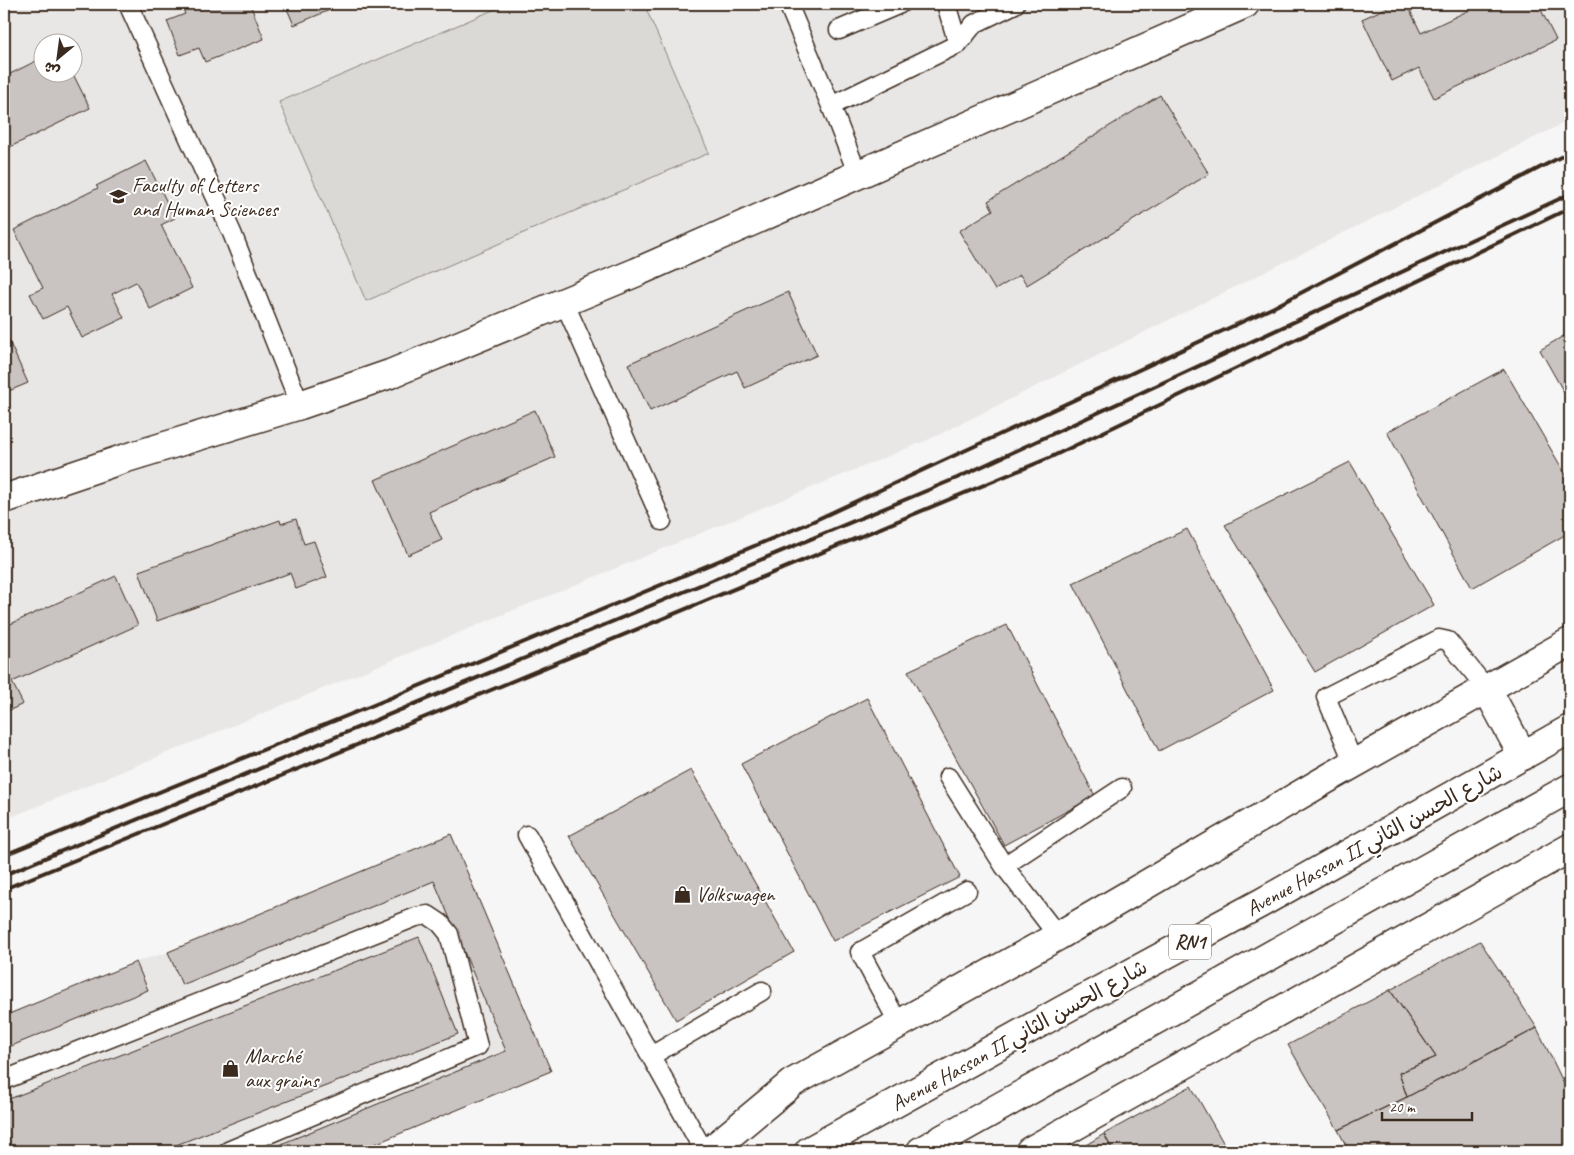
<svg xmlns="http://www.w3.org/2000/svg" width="1574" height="1155" font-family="Caveat,'Playpen Sans Arabic',sans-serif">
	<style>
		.built { fill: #e9e7e6; fill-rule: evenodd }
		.green { fill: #dbd9d6; stroke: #8b827a }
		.building { fill: #c9c3c1; stroke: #3b2a1e }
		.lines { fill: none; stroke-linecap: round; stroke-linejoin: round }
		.service-casing { stroke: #3b2a1e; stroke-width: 21 }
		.minor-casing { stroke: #3b2a1e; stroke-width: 31 }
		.primary-casing { stroke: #3b2a1e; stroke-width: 31 }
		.service { stroke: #fff; stroke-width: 18 }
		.minor { stroke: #fff; stroke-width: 28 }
		.primary { stroke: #fff; stroke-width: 28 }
		.rail { stroke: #3b2a1e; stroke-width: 4 }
		.labels { text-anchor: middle; stroke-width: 4; stroke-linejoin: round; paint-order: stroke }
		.shield { fill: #fff; stroke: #766a62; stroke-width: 1 }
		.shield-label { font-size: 20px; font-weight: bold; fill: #3b2a1e }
		.poi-label { font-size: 21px; fill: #3b2a1e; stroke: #fff; text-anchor: start }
		.street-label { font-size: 21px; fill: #3b2a1e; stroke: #fff }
	</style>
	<rect width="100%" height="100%" fill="#f7f6f6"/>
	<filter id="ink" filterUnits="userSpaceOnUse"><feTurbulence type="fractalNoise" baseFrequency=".02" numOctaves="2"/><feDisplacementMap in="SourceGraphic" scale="10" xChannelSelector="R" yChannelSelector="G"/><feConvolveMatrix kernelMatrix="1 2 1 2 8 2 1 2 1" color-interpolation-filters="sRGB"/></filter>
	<g filter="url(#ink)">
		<path class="built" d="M4,4h1566v116l-640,319 -926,381zM42,42h30v30h-30z
			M451,834l100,237 -201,80h-346v-135l132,-54 32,-10z"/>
		<path class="green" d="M507,4h137l65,149 -343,148 -87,-199z"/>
		<path class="building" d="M181,4h69l14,35 -59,23 -6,-14 -19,7 -13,-34 18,-7z
			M285,4h59l-50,21z
			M1395,4h12l14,29 61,-29h56l18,36 -122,58 -15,-30 -27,13 -30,-62z
			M42,58v14h30l18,36 -86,42v-73z
			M1160,95l49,79 -182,111 -7,-10 -25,15 -36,-59 34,-21 -5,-9z
			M146,161l29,57 -14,7 31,63 -42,21 -14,-27 -24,12 12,24 -42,20 -15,-31 -24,12 -13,-25 13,-6 -29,-58 84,-42 -2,-2z
			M788,292l29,63 -72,33 -8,-17 -87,40 -22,-47z
			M4,330l24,53 -24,10z
			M1570,332v71l-30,-53z
			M1504,369l66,113v50l-98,56 -85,-156z
			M535,410l20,47 -126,55 13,28 -34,15 -33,-75z
			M1350,462l84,143 -119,67 -90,-147z
			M296,519l8,25 10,-3 13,36 -31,12 -6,-16 -133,48 -18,-50 141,-51 1,4z
			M1187,529l87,161 -115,61 -86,-168z
			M116,576l22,49 -126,57 11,22 -19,9v-86z
			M1007,625l88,171 -91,49 -96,-174z
			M867,698l93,179 -127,64 -92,-177z
			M691,770l103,182 -118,68 -107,-184z
			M451,834l100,237 -193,80h-94l242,-100 -72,-170 -252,104 -14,-33z
			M419,937l39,97 -297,117h-157v-50z
			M1480,941l57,87 -130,69 -8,-24 37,-16 -46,-67z
			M136,962l12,28 -144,59v-33z
			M1390,990l46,67 -37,16 8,24 -69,33 -50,-85z
			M1537,1028l33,68v55h-221l-11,-21 69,-33z
			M1191,1086l37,65h-115l-9,-17z
			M1104,1134l9,17h-37z"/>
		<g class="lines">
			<defs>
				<path id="service" d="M128,4l104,229 68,172
					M788,4l43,102 27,69
					M839,30l61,-26
					M958,44l16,-20 41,-20
					M831,106l127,-62 -12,-40
					M564,302l98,219
					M1354,764l-28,-67 113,-58 9,2 39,48
					M948,777l56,89 54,70
					M527,835l177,316
					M1004,866l118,-78
					M899,1024l-39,-72 107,-61
					M651,1056l111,-65
					M4,1080l412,-163 12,-2 12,8 9,11 29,112 -250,105"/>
				<path id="minor" d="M4,499l119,-40 177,-54 90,-31 247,-102 608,-268
					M710,1151l82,-68 266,-147 274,-160 238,-134
					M1030,1151l540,-303"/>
				<path id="primary" d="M1487,689l36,67
					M809,1151l254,-141 198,-107 309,-174
					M921,1151l649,-363"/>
			</defs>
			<use href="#service" class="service-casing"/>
			<use href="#minor" class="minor-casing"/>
			<use href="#primary" class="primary-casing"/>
			<use href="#service" class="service"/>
			<use href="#minor" class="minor"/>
			<use href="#primary" class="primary"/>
			<path class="rail" d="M4,855l367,-149 436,-182 467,-217 296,-155
				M4,875l953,-397 613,-284
				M4,889l458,-187 587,-244 521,-250"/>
		</g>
	</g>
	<defs>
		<symbol id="university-bare" viewBox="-9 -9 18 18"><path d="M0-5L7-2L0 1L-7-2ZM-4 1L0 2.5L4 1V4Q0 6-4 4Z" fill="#3b2a1e" stroke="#fff" stroke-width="2.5" paint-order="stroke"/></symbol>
		<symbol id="shop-bare" viewBox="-9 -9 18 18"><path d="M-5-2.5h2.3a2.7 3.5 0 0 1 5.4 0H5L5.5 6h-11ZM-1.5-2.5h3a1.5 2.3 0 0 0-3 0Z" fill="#3b2a1e" stroke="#fff" stroke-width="2.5" paint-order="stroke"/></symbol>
	</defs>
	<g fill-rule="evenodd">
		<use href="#university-bare" x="106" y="184" width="25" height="25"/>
		<use href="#shop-bare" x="670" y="882" width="25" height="25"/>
		<use href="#shop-bare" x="218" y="1056" width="25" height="25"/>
	</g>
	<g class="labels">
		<rect class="shield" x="1169" y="924.5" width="42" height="35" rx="4"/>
		<g class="shield-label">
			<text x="1190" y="949">RN1</text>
		</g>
		<g class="poi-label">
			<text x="132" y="192">Faculty of Letters<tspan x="132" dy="24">and Human Sciences</tspan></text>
			<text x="696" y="901">Volkswagen</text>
			<text x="245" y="1063">Marché<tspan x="245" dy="24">aux grains</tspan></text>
		</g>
		<g class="street-label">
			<text transform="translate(1374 840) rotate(-29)" y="7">Avenue Hassan II شارع الحسن الثاني</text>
			<text transform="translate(1019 1035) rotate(-29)" y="7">Avenue Hassan II شارع الحسن الثاني</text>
		</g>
	</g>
	<rect width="1574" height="1155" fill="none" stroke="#fff" stroke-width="20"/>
	<rect x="10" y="10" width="1554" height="1135" fill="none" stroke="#3b2a1e" stroke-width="2" filter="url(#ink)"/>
	<g transform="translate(58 58) rotate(209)"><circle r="24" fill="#ffffff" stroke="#b1aaa5"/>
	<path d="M0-4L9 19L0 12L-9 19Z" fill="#3b2a1e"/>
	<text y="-8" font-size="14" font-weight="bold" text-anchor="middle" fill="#3b2a1e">ش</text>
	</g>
	<path d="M1382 1112v8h90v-8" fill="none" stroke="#3b2a1e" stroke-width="2.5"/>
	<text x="1389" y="1112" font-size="15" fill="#3b2a1e" stroke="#ffffff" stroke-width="4" paint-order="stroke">20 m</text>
</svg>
